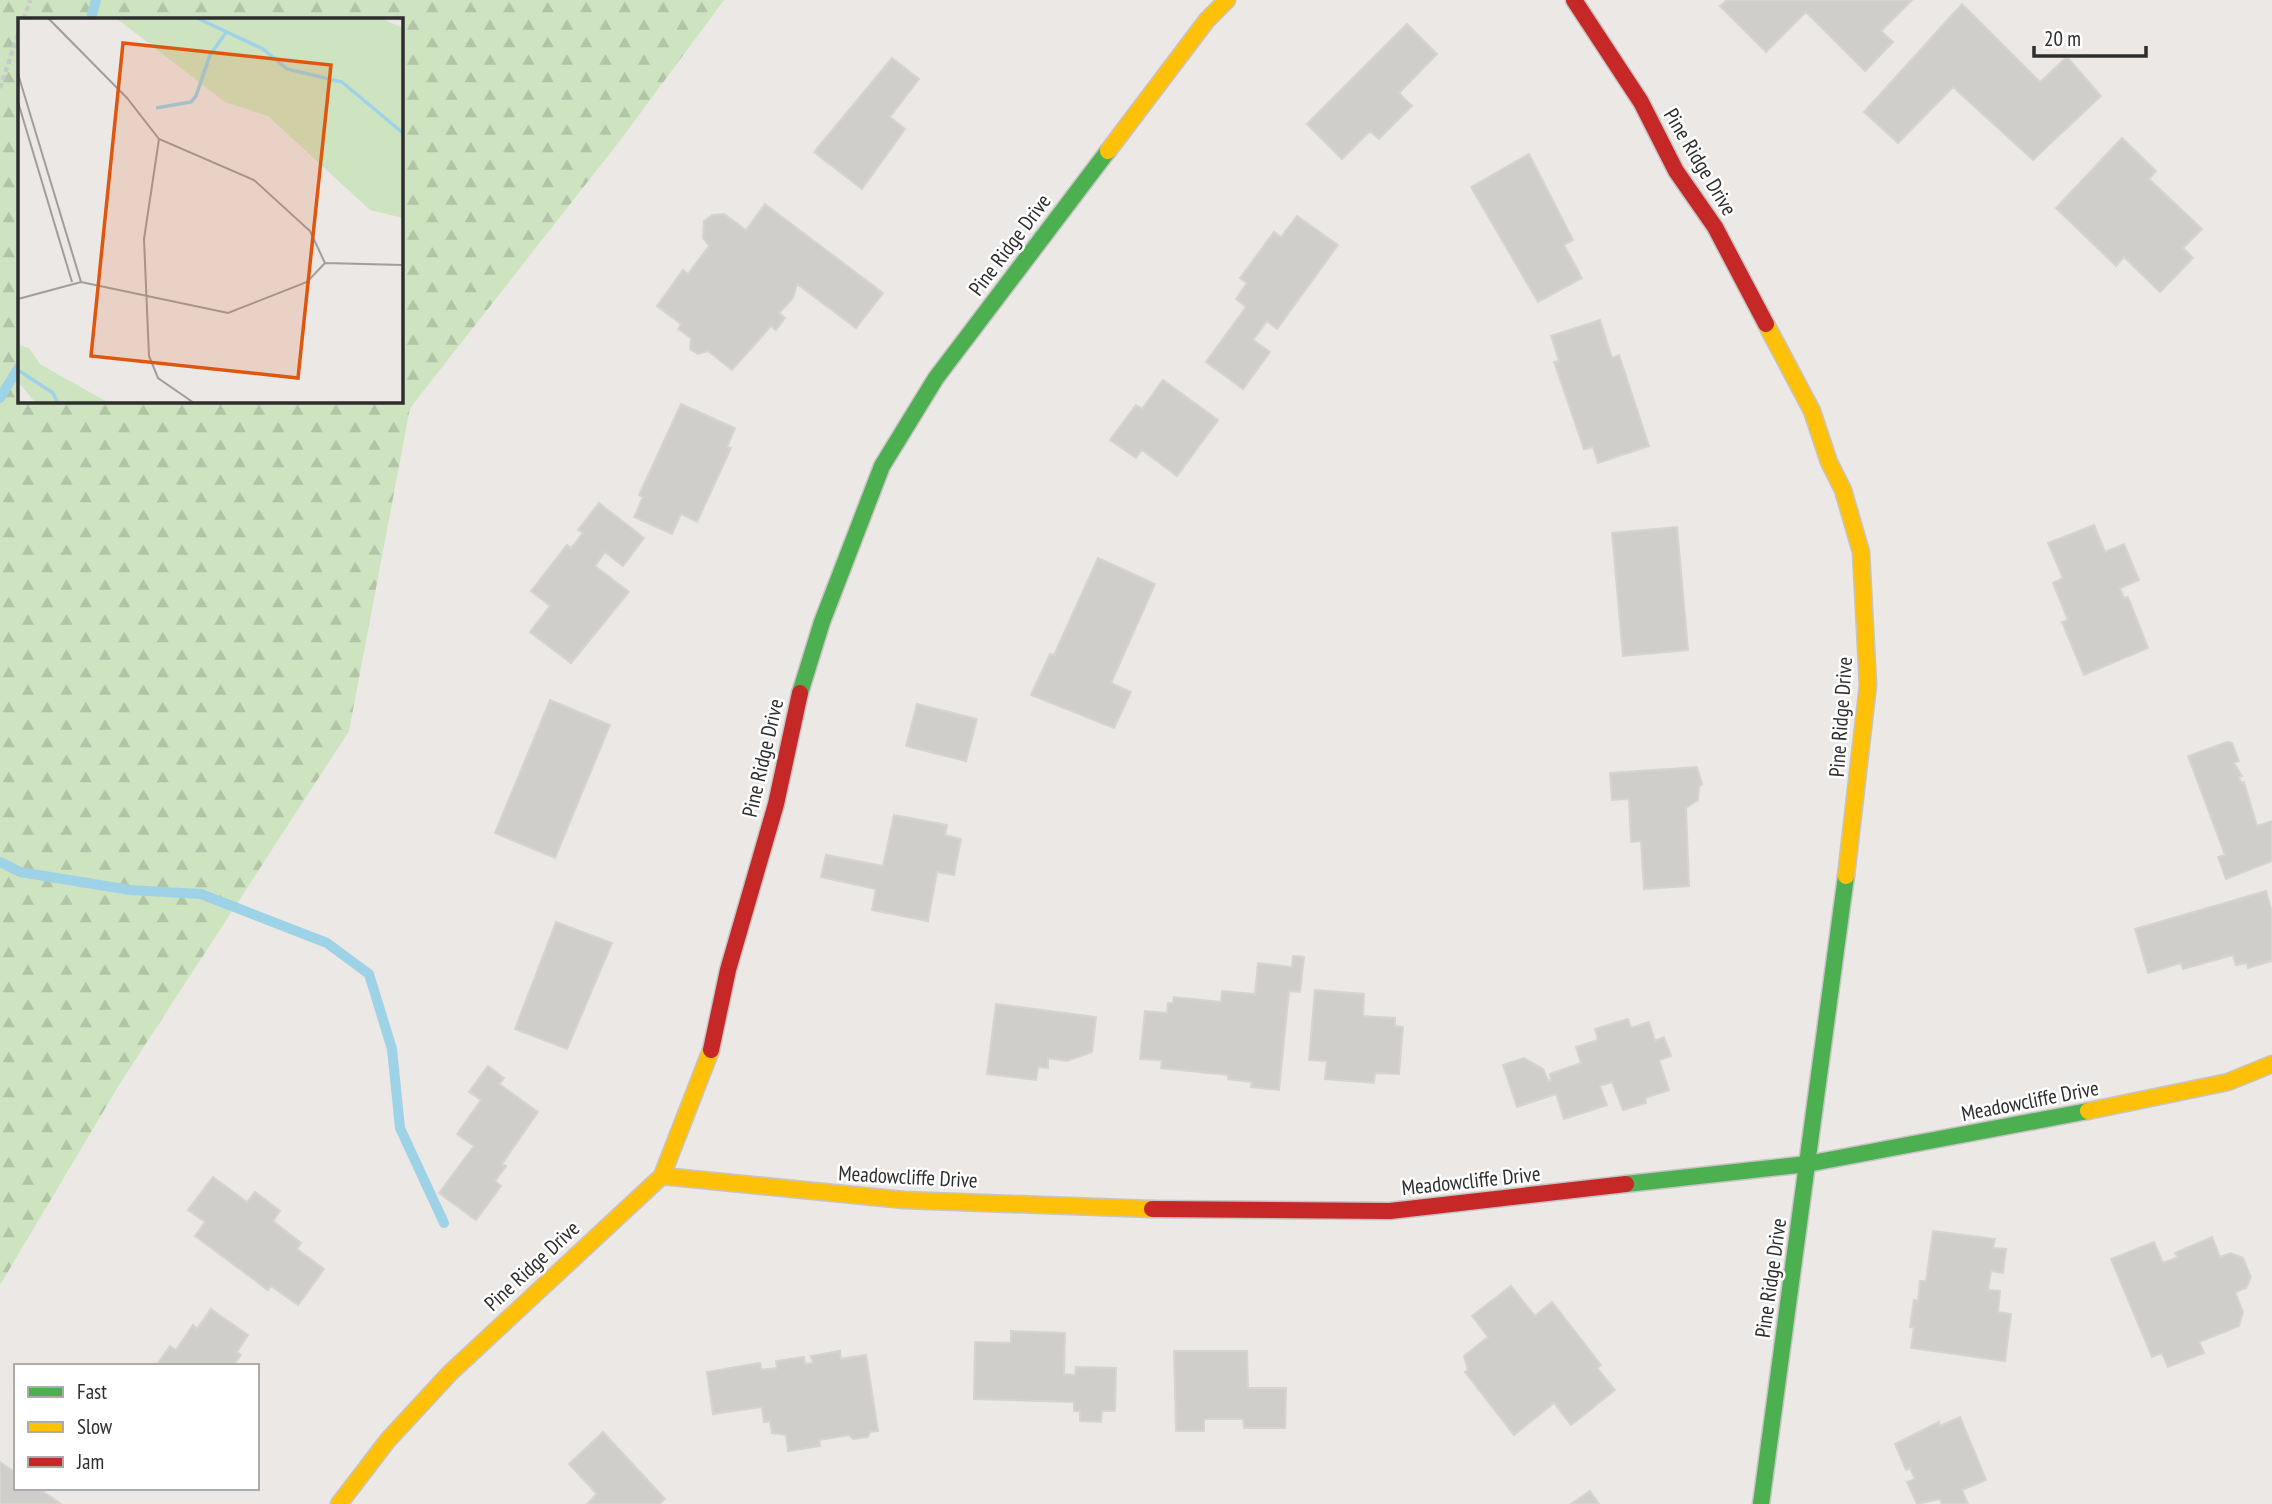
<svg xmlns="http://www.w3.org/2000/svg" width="2272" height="1504" font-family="'PT Sans Narrow',sans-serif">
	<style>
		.forest { fill: url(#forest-firs); fill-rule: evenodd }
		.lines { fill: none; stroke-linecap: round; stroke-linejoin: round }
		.stream { stroke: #9ed2e7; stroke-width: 10 }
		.building { fill: #d0cecb; stroke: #d6d4d1; stroke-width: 2 }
		.fast-casing { stroke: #c6c4c4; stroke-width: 19 }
		.slow-casing { stroke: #c6c4c4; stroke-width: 19 }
		.jam-casing { stroke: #c6c4c4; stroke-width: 19 }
		.path { stroke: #c9c9c8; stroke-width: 4.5; stroke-dasharray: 5 3.5; stroke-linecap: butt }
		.fast { stroke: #4caf50; stroke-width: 16 }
		.slow { stroke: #ffc107; stroke-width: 16 }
		.jam { stroke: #c62828; stroke-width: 16 }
		.labels { text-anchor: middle; stroke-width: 5; stroke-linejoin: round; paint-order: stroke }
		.street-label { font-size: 21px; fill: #2e2e2e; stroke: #fff }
		.inset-river { fill: none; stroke: #9ed2e7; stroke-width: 3.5 }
		.inset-road { fill: none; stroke: #9f9e9c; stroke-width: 2 }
		.view { fill: #df570e; fill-opacity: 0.15; stroke: #df570e; stroke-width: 3.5 }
		.inset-edge { fill: none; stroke: #2e2e2e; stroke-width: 3.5 }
	</style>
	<defs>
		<pattern id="forest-firs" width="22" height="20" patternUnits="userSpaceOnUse" patternTransform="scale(1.75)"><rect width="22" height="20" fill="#cee4c0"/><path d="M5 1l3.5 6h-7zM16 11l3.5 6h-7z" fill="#b1c4a5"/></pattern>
	</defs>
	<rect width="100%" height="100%" fill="#ebe8e5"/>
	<path class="forest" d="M0,0h724l-102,138 -212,270 -61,323 -230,354 -119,200zM19,19h382v382h-382z"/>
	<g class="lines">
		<path class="stream" d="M91,19l5,-19
			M0,398l19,-31
			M0,862l20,10 110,18 71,4 126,49 42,31 23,75 8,79 44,95"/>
	</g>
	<path class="building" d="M1727,0h185l-31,31 12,11 -28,29 -59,-59 -40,40 -46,-46z
		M1962,4l78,78 27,-25 34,39 -68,64 -80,-73 -55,56 -34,-31z
		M1407,24l30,30 -38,39 13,13 -33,33 -9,-8 -28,28 -35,-35z
		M892,58l27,21 -29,38 15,12 -43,60 -48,-37z
		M2122,138l34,33 -7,8 53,50 -19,19 10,10 -33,34 -36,-35 -8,9 -60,-58z
		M1529,154l44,86 -9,5 18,33 -44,24 -67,-115z
		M765,204l118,89 -27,35 -59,-44 -4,14 -14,15 6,5 -9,12 -5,-4 -39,44 -24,-19 -10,3 -8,-5 1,-11 -13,-9 3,-5 -24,-18 26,-36 5,4 21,-28 -6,-8 1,-17 8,-6 12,-1 22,16z
		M1297,216l41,29 -61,84 -10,-8 -14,19 17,12 -27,37 -37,-27 40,-55 -10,-8 11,-16 -7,-5 34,-46 7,5z
		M1600,320l12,38 7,-3 30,91 -51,17 -5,-16 -9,2 -30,-87 5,-1 -8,-25z
		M1163,380l55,40 -41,56 -35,-26 -6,8 -26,-18 26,-35 6,4z
		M681,404l54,24 -8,19 4,1 -34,74 -16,-8 -9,20 -38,-17 9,-20 -4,-2z
		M599,503l45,35 -21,28 -18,-14 -10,14 34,26 -58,71 -41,-31 20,-26 -19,-15 36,-46 4,3 12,-15 -5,-3z
		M2094,525l11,27 19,-8 15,36 -19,8 4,10 4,-1 20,51 -64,27 -22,-53 6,-2 -15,-37 10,-5 -15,-35z
		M1677,527l11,123 -65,6 -11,-123z
		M1098,558l57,26 -44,99 20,9 -17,36 -83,-33 19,-41 4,1z
		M550,700l60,25 -55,133 -60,-25z
		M917,704l60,15 -11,42 -60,-15z
		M2227,742l5,1 7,18 -5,2 8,13 -3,1 2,6 3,-1 13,44 15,-5v40l-46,18 -8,-22 7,-2 -37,-99z
		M1697,767l5,17 -3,3 -1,13 -12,8 3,78 -45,3 -3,-48 -10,1 -2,-43 -17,1 -2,-27z
		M894,815l53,10 -2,10 16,4 -7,36 -17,-3 -9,49 -56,-11 4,-21 -55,-12 5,-22 57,11z
		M2266,891l6,21v49l-24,7 -1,-5 -11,2 -3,-10 -50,14 -2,-6 -33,10 -13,-44z
		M556,922l56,21 -45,106 -52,-20z
		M1293,956l11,1 -4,35 -11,-1 -10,99 -28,-3 1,-5 -24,-3v-4l-67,-7 1,-8 -22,-1 5,-48 22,2 1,-10h5l1,-6 47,5 1,-11 33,3 3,-31 34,4z
		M1315,990l49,4 -1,22 32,2v8l8,1 -4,47 -24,-1 -1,10 -49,-4 2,-18 -18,-1z
		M996,1004l100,13 -4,35 -25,9 -19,-3v10l-10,-1 -2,13 -49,-6z
		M1628,1019l3,9 18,-6 6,19 9,-4 7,19 -12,4 10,30 -24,8 1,5 -23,7 -11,-28 -12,4 7,19 -43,14 -8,-25 -39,13 -14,-42 21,-7 19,11 5,12 3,-1 -1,-6 31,-11 -5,-16 22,-7 -3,-11z
		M488,1066l16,12 -5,6 39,28 -36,52 4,2 -11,15 6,5 -25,34 -37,-27 35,-47 -17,-12 24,-34 -12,-8z
		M213,1177l34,25 8,-10 25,19 -7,10 28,22 -4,6 27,20 -26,36 -27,-19 -3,4 -73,-54 10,-14 -17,-12z
		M1933,1231l62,8 -2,9 13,1 -3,24 -12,-2 -3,19 12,1 -2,21 13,2 -6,47 -94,-13 3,-20 -4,-1 4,-27 4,1 2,-20h6z
		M2212,1237l8,20 11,-4 12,5 8,19 -5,11 -11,4 8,20 -4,14 -40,16 5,11 -36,14 -6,-14 -10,4 -41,-98 43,-17 9,21 15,-6 -3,-4z
		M1511,1286l24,30 17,-14 49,63 -4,3 18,22 -44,35 -17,-22 -40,32 -49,-63 3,-2 -4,-14 24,-19 -16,-21z
		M211,1309l37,26 -11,17 4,3 -8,11h-77l14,-20 6,4 17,-25 4,4z
		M1011,1331l54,2 -1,41 11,1 1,-8 40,1 -1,43h-13l-1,11 -21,-1v-10h-6v-9l-100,-3 1,-57 36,1z
		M840,1351l1,8 25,-4 12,76 -8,1 -2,5 -15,2 -4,-4 -30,5 1,6 -32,5 -2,-16 -14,-2 -2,-12 -6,1 -2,-15 -49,7 -6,-42 53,-9 1,7 16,-2 -1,-7 28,-4 1,7 8,-1 -2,-7z
		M1174,1351h73l1,37h38l-1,40h-41l-1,-9h-39v12h-28z
		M1960,1417l26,63 -24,10 6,14h-26l-2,-5 -23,5 -10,-22 8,-3 -5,-11 -4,2 -11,-26 44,-22 1,4z
		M603,1432l62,67 -6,5h-72l10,-10 -28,-30z
		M0,1462l16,11v15h22l23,16h-61z
		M1590,1491l9,13h-28z"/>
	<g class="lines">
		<defs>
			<path id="fast" d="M800,693l22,-71 60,-156 54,-88 172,-227
				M1626,1184l181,-20 281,-53
				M1761,1504l85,-628"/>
			<path id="slow" d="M1108,151l99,-131 20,-20
				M1766,324l46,87 17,51 14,28 18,62 7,133 -22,191
				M2088,1111l140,-29 44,-18
				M662,1176l242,24 248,9
				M339,1504l49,-64 62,-67 212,-197 49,-126"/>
			<path id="jam" d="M1574,0l67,102 35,69 39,56 51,97
				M711,1050l17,-80 48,-166 24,-111
				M1152,1209l238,2 236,-27"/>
		</defs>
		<use href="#fast" class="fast-casing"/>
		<use href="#slow" class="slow-casing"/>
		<use href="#jam" class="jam-casing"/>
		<path class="path" d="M24,19l6,-19
			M0,88l19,-56"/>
		<use href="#fast" class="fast"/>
		<use href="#slow" class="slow"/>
		<use href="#jam" class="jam"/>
	</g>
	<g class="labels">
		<g class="street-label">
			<text transform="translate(1700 162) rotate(59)" y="7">Pine Ridge Drive</text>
			<text transform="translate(1010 245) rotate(-53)" y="7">Pine Ridge Drive</text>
			<text transform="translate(1841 717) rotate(-86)" y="7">Pine Ridge Drive</text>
			<text transform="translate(763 758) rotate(-77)" y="7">Pine Ridge Drive</text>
			<text transform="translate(2030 1101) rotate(-11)" y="7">Meadowcliffe Drive</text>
			<text transform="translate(908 1177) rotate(3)" y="7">Meadowcliffe Drive</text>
			<text transform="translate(1471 1181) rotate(-6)" y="7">Meadowcliffe Drive</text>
			<text transform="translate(532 1266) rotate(-43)" y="7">Pine Ridge Drive</text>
			<text transform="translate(1771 1278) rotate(-82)" y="7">Pine Ridge Drive</text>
		</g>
	</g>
	<g transform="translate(18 18)">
		<rect width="385" height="385" fill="#ebe8e5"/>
		<path d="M98,0h264l23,10v190l-33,-8 -102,-94 -43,-14zM0,327l11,3 11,16 69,39h-73l-18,-21z" fill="#cee4c0"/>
		<path class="inset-river" d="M179,0l66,31 24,20 55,13 61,51M138,90l35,-6 5,-6 14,-41 17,-24M0,352l35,23 5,10"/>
		<path class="inset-road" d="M0,56l63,208M0,84l54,180M141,121l-15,100 5,117 9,22 36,25M307,245l78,2M0,281l63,-17 147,31 79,-31 18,-19 -15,-32 -56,-51 -95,-41 -32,-41 -79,-80"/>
		<path class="view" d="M105,25l208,22 -33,313 -207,-22z"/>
		<rect width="385" height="385" class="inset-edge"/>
	</g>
	<rect x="14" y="1364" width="245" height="126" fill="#ffffff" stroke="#ababab" stroke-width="2"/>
	<rect x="28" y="1387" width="35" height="10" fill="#4caf50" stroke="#ababab" stroke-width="2"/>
	<text x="77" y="1399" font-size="21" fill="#2e2e2e">Fast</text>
	<rect x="28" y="1422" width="35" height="10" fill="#ffc107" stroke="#ababab" stroke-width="2"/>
	<text x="77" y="1434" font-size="21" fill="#2e2e2e">Slow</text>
	<rect x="28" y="1457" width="35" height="10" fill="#c62828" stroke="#ababab" stroke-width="2"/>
	<text x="77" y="1469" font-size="21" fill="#2e2e2e">Jam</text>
	<path d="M2034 46v10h112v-10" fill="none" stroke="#2e2e2e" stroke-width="3.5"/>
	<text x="2044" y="46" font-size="21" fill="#2e2e2e" stroke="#ffffff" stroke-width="5" paint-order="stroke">20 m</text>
</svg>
